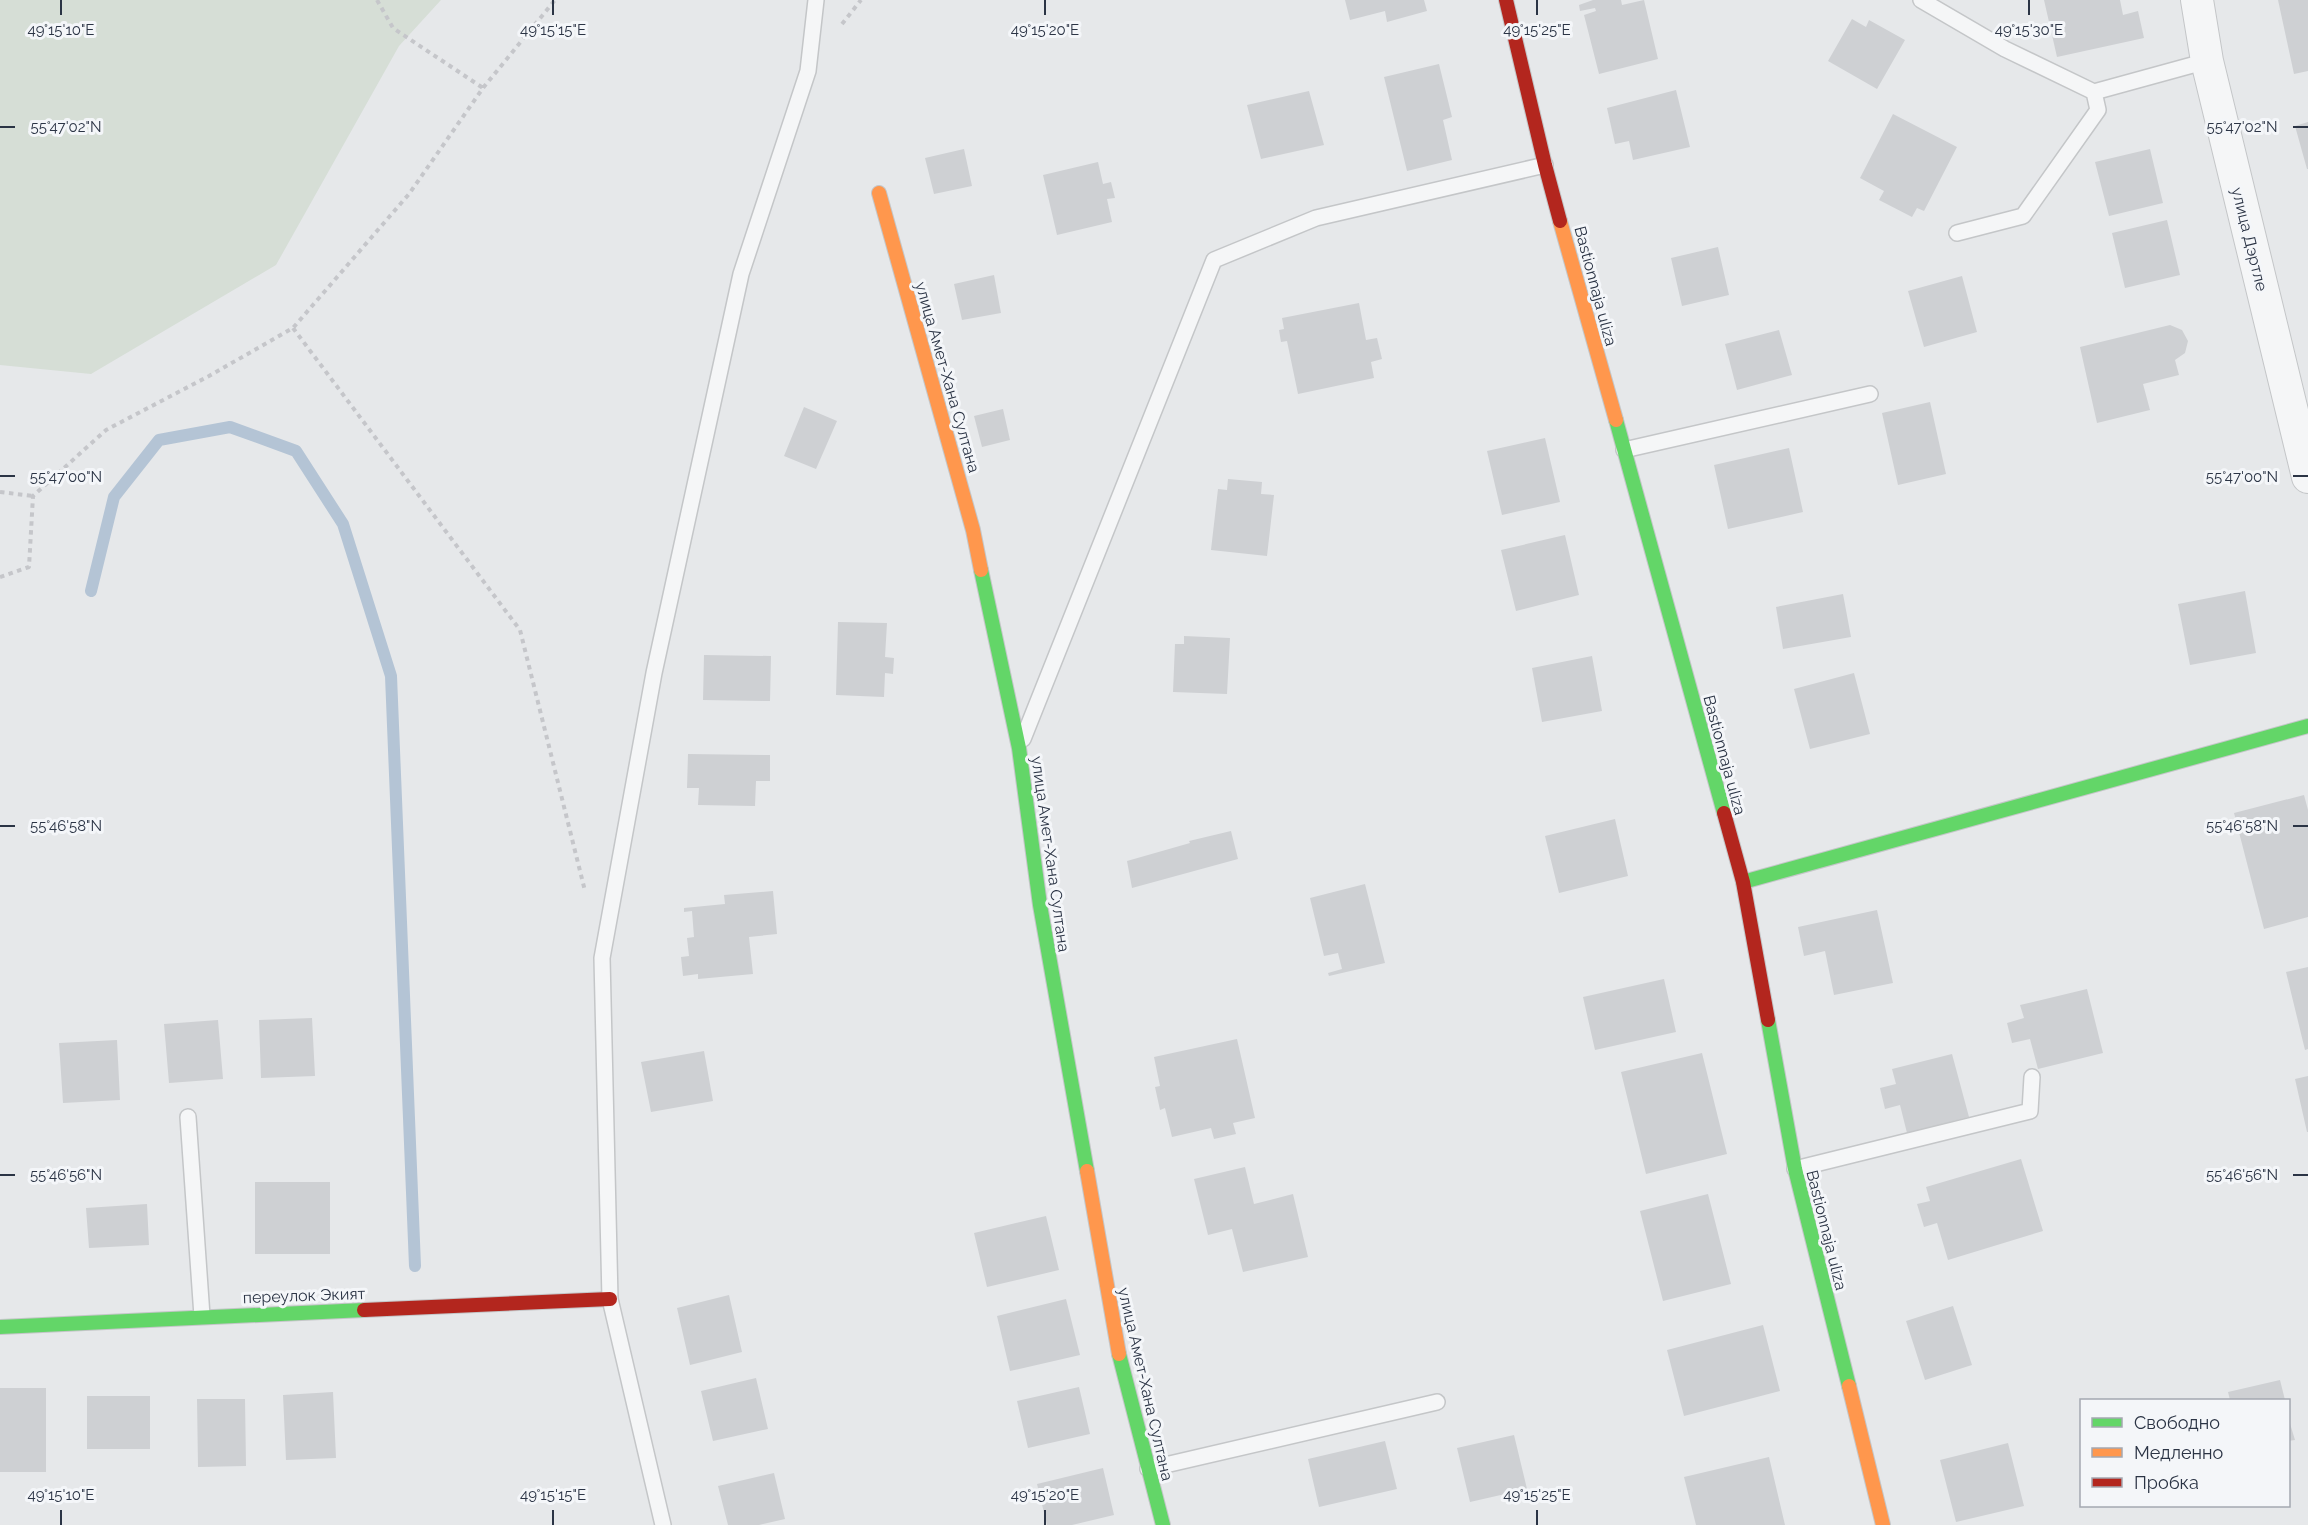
<svg xmlns="http://www.w3.org/2000/svg" width="2308" height="1525" font-family="Raleway,sans-serif">
	<style>
		.green { fill: #d6ded6 }
		.lines { fill: none; stroke-linecap: round; stroke-linejoin: round }
		.stream { stroke: #b4c4d5; stroke-width: 12 }
		.building { fill: #ced0d3 }
		.lane-casing { stroke: #c4c6c8; stroke-width: 18 }
		.street-casing { stroke: #c4c6c8; stroke-width: 34 }
		.fast-casing { stroke: #c4c6c8; stroke-width: 16 }
		.slow-casing { stroke: #c4c6c8; stroke-width: 16 }
		.jam-casing { stroke: #c4c6c8; stroke-width: 16 }
		.path { stroke: #c5c6ca; stroke-width: 4; stroke-dasharray: 4.5 4.5; stroke-linecap: butt }
		.lane { stroke: #f5f6f7; stroke-width: 15 }
		.street { stroke: #f5f6f7; stroke-width: 32 }
		.fast { stroke: #63d668; stroke-width: 14 }
		.slow { stroke: #ff974d; stroke-width: 14 }
		.jam { stroke: #b3261e; stroke-width: 14 }
		.ticks { fill: none; stroke: #2b3445; stroke-width: 2 }
		.labels { text-anchor: middle; stroke-width: 6; stroke-linejoin: round; paint-order: stroke }
		.street-label { font-size: 16px; fill: #2b3445; stroke: #f4f6f9 }
		.ticks-label { font-size: 15px; text-anchor: middle; fill: #2b3445; stroke: #f4f6f9; stroke-width: 6; stroke-linejoin: round; paint-order: stroke }
	</style>
	<rect width="100%" height="100%" fill="#e6e8ea"/>
	<path class="green" d="M0,0h441l-42,46 -123,219 -185,109 -91,-9z"/>
	<g class="lines">
		<path class="stream" d="M91,591l23,-94 45,-57 71,-13 66,24 47,73 48,152 24,590"/>
	</g>
	<path class="building" d="M1345,0h79l3,11 -40,11 -2,-11 -35,9z
		M1593,0h28l1,5 22,-5 14,59 -59,15 -15,-59 12,-4 -1,-3 -15,3 -1,-6z
		M2044,0h76l3,15 15,-4 6,27 -87,19z
		M2278,0h30v71l-14,3z
		M1852,19l14,8 3,-7 36,20 -28,49 -49,-28z
		M1439,64l13,53 -9,3 9,40 -45,11 -23,-94z
		M1676,90l14,57 -57,13 -4,-19 -14,3 -8,-36z
		M1309,91l15,54 -63,14 -14,-54z
		M1893,114l64,33 -33,64 -7,-3 -5,9 -33,-17 5,-9 -24,-13z
		M2308,122v47h-1l-12,-43z
		M964,149l8,37 -38,8 -9,-36z
		M2150,149l13,54 -54,13 -14,-54z
		M1098,162l5,22 8,-2 4,16 -8,1 5,23 -55,13 -14,-60z
		M2167,220l13,55 -55,13 -13,-55z
		M1718,247l11,48 -47,11 -11,-48z
		M994,275l7,38 -39,7 -8,-36z
		M1962,276l15,56 -53,15 -16,-56z
		M1359,303l7,37 11,-2 5,21 -11,3 3,16 -76,16 -11,-53 -6,1 -2,-12 5,-1 -2,-11z
		M2170,325l12,5 6,11 -3,12 -10,7 4,15 -36,9 7,26 -53,13 -17,-76z
		M1779,330l13,45 -55,15 -12,-46z
		M1930,402l16,72 -48,11 -16,-72z
		M804,407l33,14 -21,48 -32,-13z
		M1003,409l7,31 -28,7 -8,-31z
		M1545,438l15,64 -58,13 -15,-64z
		M1789,448l14,64 -75,17 -14,-64z
		M1228,479l34,3 -1,12 13,1 -7,61 -56,-6 7,-61 9,1z
		M1565,535l14,60 -63,16 -15,-61z
		M2245,591l11,62 -66,12 -12,-61z
		M1843,594l8,43 -68,12 -7,-42z
		M838,622l49,1 -2,34 9,1 -1,16 -8,-1 -1,24 -48,-2z
		M1184,636l46,2 -3,56 -54,-2 2,-48h9z
		M704,655l67,1 -1,45 -67,-1z
		M1592,656l10,55 -60,11 -10,-54z
		M1854,673l16,61 -60,15 -16,-60z
		M688,754l82,1v26h-14l-1,25 -57,-1 1,-17h-12z
		M2304,795l4,15v107l-44,12 -30,-116z
		M1615,819l13,57 -69,17 -14,-57z
		M1231,831l7,28 -106,29 -5,-27 63,-18 -1,-2z
		M1365,884l20,79 -56,13 -1,-3 14,-4 -4,-16 -14,3 -14,-58z
		M773,891l4,43 -28,3 4,37 -55,5v-5l-15,2 -2,-19 8,-1 -2,-18 7,-1 -2,-26 -8,1v-4l41,-4 -1,-9z
		M1877,910l16,73 -59,12 -9,-44 -21,5 -6,-29z
		M2308,967v82l-3,1 -19,-78z
		M1664,979l12,53 -81,18 -12,-53z
		M2087,989l16,64 -65,16 -8,-30 -18,4 -5,-20 17,-5 -4,-13z
		M312,1018l3,58 -54,2 -2,-58z
		M218,1020l5,59 -54,4 -5,-59z
		M1237,1039l18,79 -22,5 3,11 -22,5 -3,-11 -39,9 -7,-29 -5,2 -5,-23 5,-1 -6,-29z
		M117,1040l3,60 -57,3 -4,-60z
		M704,1051l9,50 -62,11 -10,-50z
		M1702,1053l25,101 -81,20 -25,-102z
		M1952,1054l17,63 -62,16 -7,-28 -15,4 -5,-21 16,-4 -4,-15z
		M2308,1076v56h-1l-12,-53z
		M2021,1159l22,72 -95,29 -11,-37 -13,4 -7,-23 13,-3 -4,-14z
		M1245,1167l9,37 39,-10 15,63 -65,15 -11,-43 -24,6 -14,-56z
		M255,1182h75v72h-75z
		M1708,1194l23,90 -68,17 -23,-90z
		M147,1204l2,41 -60,3 -3,-40z
		M1046,1216l13,54 -72,17 -13,-54z
		M729,1295l13,57 -52,13 -13,-57z
		M1066,1299l14,56 -70,16 -13,-55z
		M1953,1306l19,59 -47,15 -19,-59z
		M1763,1325l17,66 -96,25 -17,-66z
		M756,1378l12,51 -55,12 -12,-50z
		M2280,1380l5,20h-55l-2,-8z
		M1079,1387l11,47 -62,14 -11,-47z
		M0,1388h46v84h-46z
		M333,1392l3,66 -50,2 -3,-65z
		M87,1396h63v53h-63z
		M197,1399h48l1,67 -48,1z
		M2288,1417l7,23 -7,1z
		M1514,1435l13,54 -57,13 -13,-54z
		M1385,1441l12,48 -78,18 -11,-48z
		M2008,1443l16,63 -68,16 -16,-62z
		M1769,1457l16,68h-89l-12,-48z
		M1103,1468l11,47 -42,10h-25l-10,-41z
		M774,1473l11,46 -26,6h-31l-10,-39z"/>
	<g class="lines">
		<defs>
			<path id="lane" d="M1921,0l84,49 89,43 113,-31
				M1957,233l66,-17 75,-106 -4,-18
				M1624,450l246,-56
				M1023,739l191,-479 102,-42 229,-53
				M188,1117l14,199
				M1795,1169l235,-58 2,-34
				M1148,1469l289,-67
				M663,1525l-53,-226 -8,-341 52,-285 87,-399 67,-203 8,-71"/>
			<path id="street" d="M2197,0l10,61 101,416"/>
			<path id="fast" d="M1616,420l108,393
				M981,570l38,178 21,157 47,266
				M1743,882l565,-156
				M1768,1020l27,149 54,217
				M0,1327l364,-17
				M1119,1354l44,171"/>
			<path id="slow" d="M879,193l94,337 8,40
				M1560,221l56,199
				M1087,1171l32,183
				M1849,1386l34,139"/>
			<path id="jam" d="M1506,0l39,165 15,56
				M1724,813l19,69 25,138
				M364,1310l246,-11"/>
		</defs>
		<use href="#lane" class="lane-casing"/>
		<use href="#street" class="street-casing"/>
		<use href="#fast" class="fast-casing"/>
		<use href="#slow" class="slow-casing"/>
		<use href="#jam" class="jam-casing"/>
		<path class="path" d="M377,0l16,28 90,60
			M842,24l19,-24
			M293,328l227,302 65,261
			M0,492l33,4
			M0,577l29,-10 4,-71 73,-66 103,-54 84,-48 116,-134 74,-106 72,-88"/>
		<use href="#lane" class="lane"/>
		<use href="#street" class="street"/>
		<use href="#fast" class="fast"/>
		<use href="#slow" class="slow"/>
		<use href="#jam" class="jam"/>
	</g>
	<path class="ticks" d="M61,0v15M553,0v15M1045,0v15M1537,0v15M2029,0v15M0,127h15M2293,127h15M0,476h15M2293,476h15M0,826h15M2293,826h15M0,1175h15M2293,1175h15M61,1510v15M553,1510v15M1045,1510v15M1537,1510v15"/>
	<g class="labels">
		<g class="street-label">
			<text transform="translate(2250 239) rotate(76)" y="6">улица Дэртле</text>
			<text transform="translate(1596 286) rotate(75)" y="6">Bastionnaja uliza</text>
			<text transform="translate(948 377) rotate(74)" y="6">улица Амет-Хана Султана</text>
			<text transform="translate(1725 755) rotate(75)" y="6">Bastionnaja uliza</text>
			<text transform="translate(1051 854) rotate(82)" y="6">улица Амет-Хана Султана</text>
			<text transform="translate(1827 1230) rotate(76)" y="6">Bastionnaja uliza</text>
			<text transform="translate(304 1295) rotate(-2)" y="6">переулок Экият</text>
			<text transform="translate(1146 1384) rotate(77)" y="6">улица Амет-Хана Султана</text>
		</g>
	</g>
	<g class="ticks-label">
		<text x="61" y="35">49°15'10"E</text>
		<text x="553" y="35">49°15'15"E</text>
		<text x="1045" y="35">49°15'20"E</text>
		<text x="1537" y="35">49°15'25"E</text>
		<text x="2029" y="35">49°15'30"E</text>
		<text x="66" y="132">55°47'02"N</text>
		<text x="2242" y="132">55°47'02"N</text>
		<text x="66" y="482">55°47'00"N</text>
		<text x="2242" y="482">55°47'00"N</text>
		<text x="66" y="831">55°46'58"N</text>
		<text x="2242" y="831">55°46'58"N</text>
		<text x="66" y="1180">55°46'56"N</text>
		<text x="2242" y="1180">55°46'56"N</text>
		<text x="61" y="1500">49°15'10"E</text>
		<text x="553" y="1500">49°15'15"E</text>
		<text x="1045" y="1500">49°15'20"E</text>
		<text x="1537" y="1500">49°15'25"E</text>
	</g>
	<rect x="2080" y="1399" width="210" height="108" fill="#f4f6f9" stroke="#a4a8b1" stroke-width="1.5"/>
	<rect x="2092" y="1418" width="30" height="9" fill="#63d668" stroke="#a4a8b1" stroke-width="1.5"/>
	<text x="2134" y="1429" font-size="18" fill="#2b3445">Свободно</text>
	<rect x="2092" y="1448" width="30" height="9" fill="#ff974d" stroke="#a4a8b1" stroke-width="1.5"/>
	<text x="2134" y="1459" font-size="18" fill="#2b3445">Медленно</text>
	<rect x="2092" y="1478" width="30" height="9" fill="#b3261e" stroke="#a4a8b1" stroke-width="1.5"/>
	<text x="2134" y="1489" font-size="18" fill="#2b3445">Пробка</text>
</svg>
